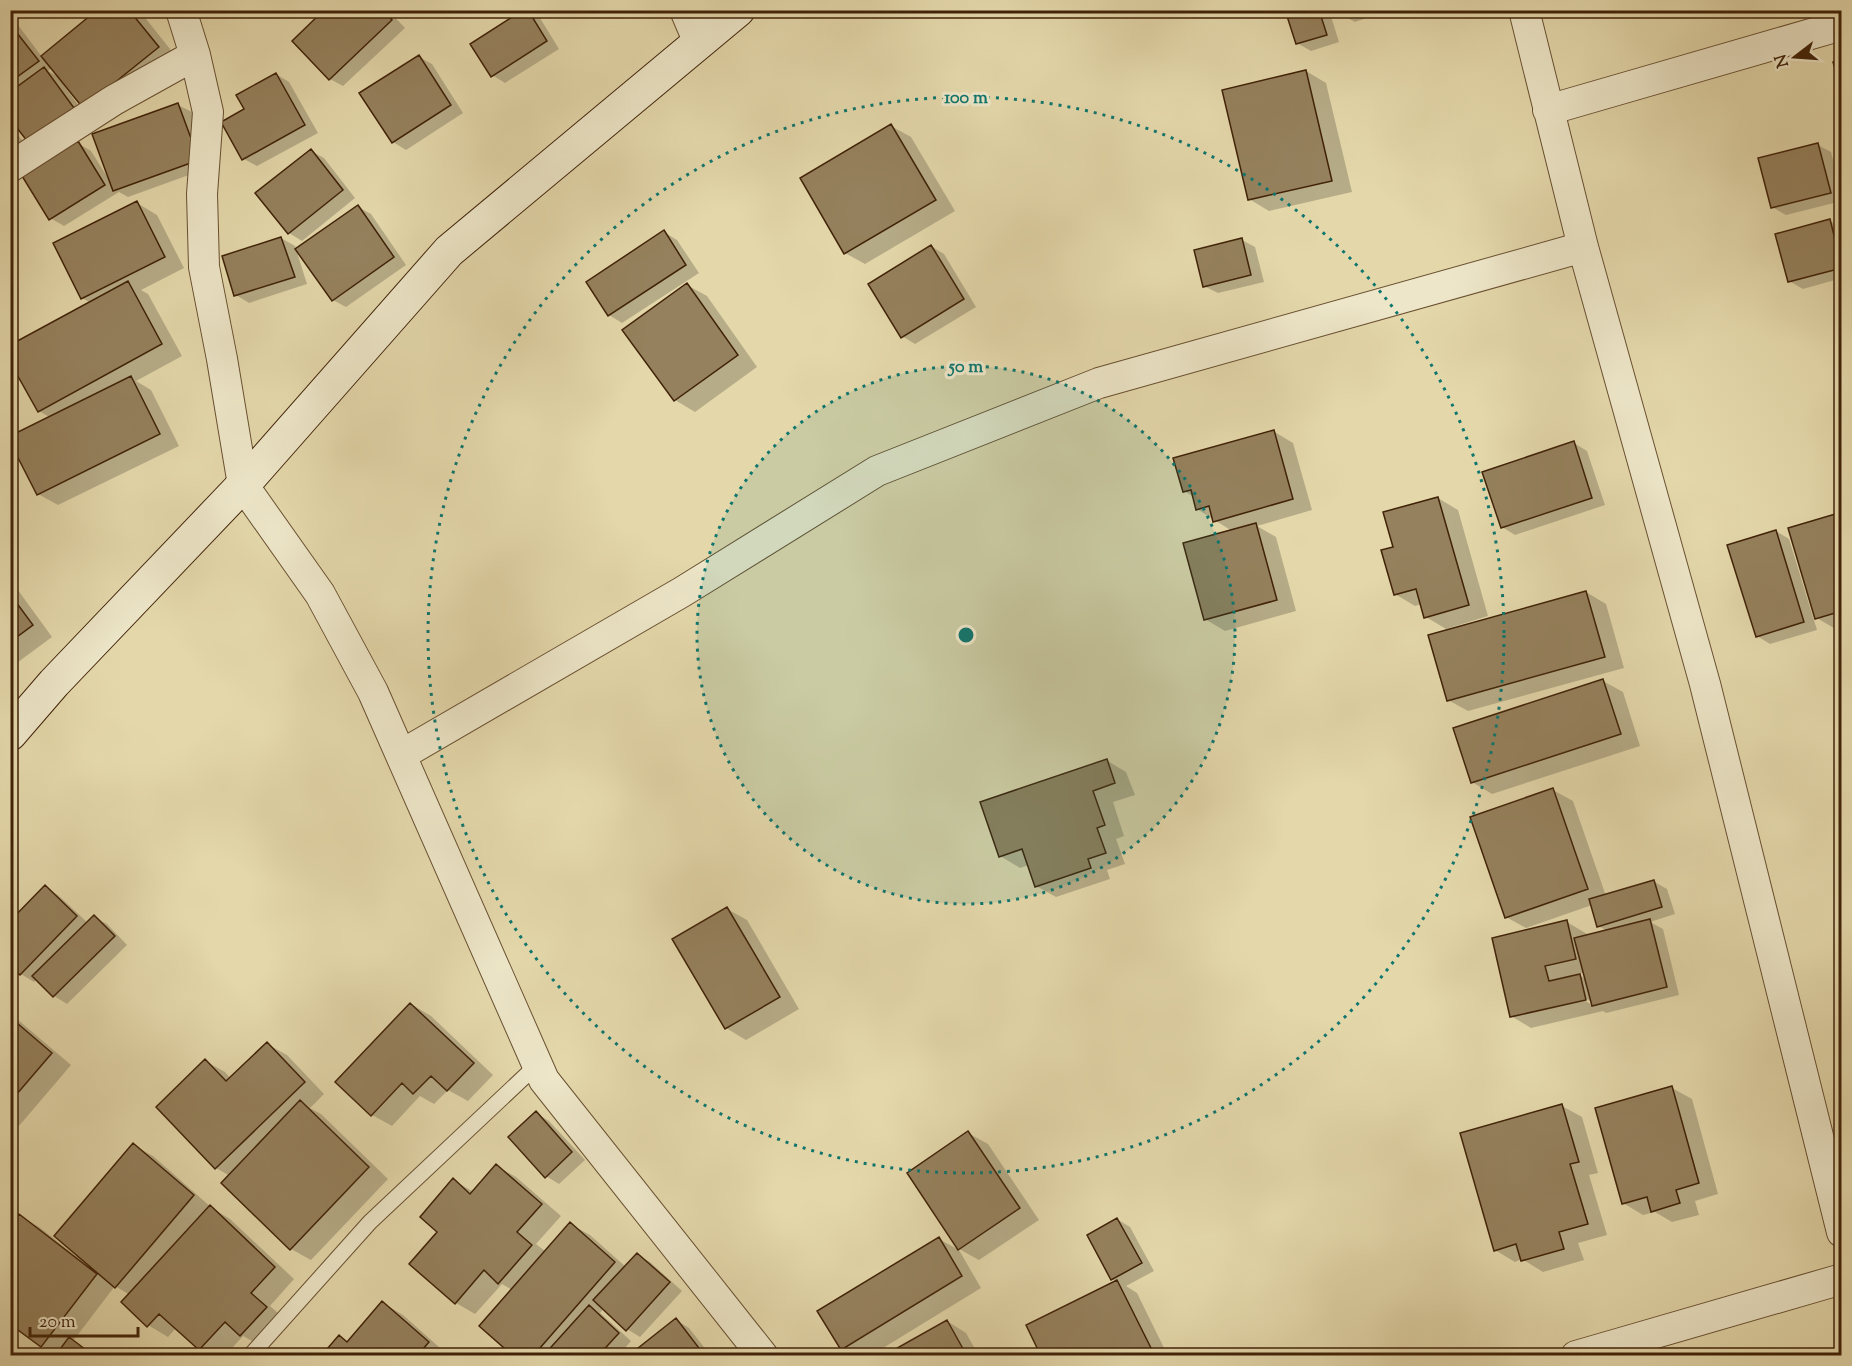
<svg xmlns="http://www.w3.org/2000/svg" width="1852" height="1366" font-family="'Sorts Mill Goudy',serif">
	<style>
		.shadow { fill: #0003; fill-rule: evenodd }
		.building { fill: #95815d; stroke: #402208; stroke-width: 1.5 }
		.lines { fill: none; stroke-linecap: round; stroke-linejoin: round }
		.lane-casing { stroke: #695031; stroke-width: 17 }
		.street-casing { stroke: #695031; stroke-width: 32 }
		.secondary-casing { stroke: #402208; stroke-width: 35 }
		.lane { stroke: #ede6c8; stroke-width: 15 }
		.street { stroke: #ede6c8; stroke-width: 30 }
		.secondary { stroke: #ede6c8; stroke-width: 33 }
		.ring { fill: none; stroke: #0f766e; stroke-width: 3; stroke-dasharray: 3 6 }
		.centre { fill: #0f766e; stroke: #ede6c8; stroke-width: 3 }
		.ring-label { font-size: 18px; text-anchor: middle; font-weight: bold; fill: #0f766e; stroke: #ede6c8; stroke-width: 6; stroke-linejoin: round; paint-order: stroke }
	</style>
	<rect width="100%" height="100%" fill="#e4d8ab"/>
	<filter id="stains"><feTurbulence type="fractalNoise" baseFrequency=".00333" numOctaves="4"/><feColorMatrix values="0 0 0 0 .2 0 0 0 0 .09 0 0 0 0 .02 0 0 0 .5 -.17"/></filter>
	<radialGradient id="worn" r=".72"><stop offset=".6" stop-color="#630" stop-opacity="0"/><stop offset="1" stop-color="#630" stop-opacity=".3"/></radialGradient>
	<path class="shadow" d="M99,10h40l39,49 -74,59 -37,-32 -2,1 24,33 -79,-3v-98l5,2 27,36zM52,67l10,12 -14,-8z
		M326,10h62l17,18 -62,58 -13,-7z
		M527,10l13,8 19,31 -54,34 -13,-8z
		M1287,10h42l10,32 -28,9 -14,-8z
		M1340,10h49l-34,12 -13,-7z
		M419,57l13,7 31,49 -57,37 -13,-8z
		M1306,71l20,12 26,109 -83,19 -20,-12z
		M276,74l13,8 29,51 -61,33 -13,-7 2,-49z
		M178,105l14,7 19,55 -83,30 -9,-5 -55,34 -14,-8 28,-75 13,8 17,27z
		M10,124l24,33 -24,17z
		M891,126l20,11 44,74 -90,53 -20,-11z
		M1818,145l13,7 11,42v7l-56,14 -14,-8z
		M311,151l13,7 31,40 -53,43 -13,-8z
		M137,203l20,12 27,53 -43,22 7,4 34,62 -46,25 15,9 28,56 -121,59 -20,-11 13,-76 -12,-7 52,-108 -9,-5z
		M358,207l13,7 35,51 -60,42 -13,-7z
		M1830,221l12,7v50l-39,11 -14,-8z
		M664,232l13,8 22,33 -77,50 -13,-8 -21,-33z
		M281,238l14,8 12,38 -58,19 -13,-8 -13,-38z
		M1242,240l13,7 9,35 -46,11 -14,-7z
		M931,246l13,8 32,53 -61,37 -13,-8z
		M687,285l20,11 50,71 -62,45 -20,-12z
		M1273,431l20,12 19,67 -55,16 19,11 20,74 -71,20 -20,-12 27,-88 -35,-22 -3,-12 -10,-6z
		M1574,443l13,8 18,54 -90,30 -13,-8z
		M1438,498l20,12 30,106 -42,13 -20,-12 -4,-13 -7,2 -20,-12v-46z
		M1842,514v114l-5,2 -20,-12z
		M1776,531l13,8 28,91 -47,14 -13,-8z
		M10,583l5,3 37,51 -42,31z
		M1586,592l20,12 18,64 -156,43 -20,-11z
		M1603,681l20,11 17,54 -148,48 -20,-12z
		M1106,760l20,12 9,23 -22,7 11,34 -8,3 9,25 -18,6 3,9 -54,18 -20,-11 -7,-21 -9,3 -20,-12z
		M1553,790l20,11 33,95 47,-15 14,8 8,25 -25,8 13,7 16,66 -73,18 -3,-2 -72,17 -20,-12 56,-94 20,12 1,2 20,-5 -10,-5 -6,-21 -66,23 -20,-11zM1585,972l1,7 -9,-5zM1580,995l12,7v3l-13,-8z
		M45,887l13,8 30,28 6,-6 13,7 20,21 -60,59 -13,-8 -17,-17 -3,3 -13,-8 -11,-10z
		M727,909l20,11 52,89 -53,31 -20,-12 -52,-88z
		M411,1004l20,12 62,59 -25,26 -20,-11 -14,14 -14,-8 -28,30 -20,-11z
		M10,1013l61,52 -52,61 -9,-4z
		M267,1044l20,11 37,39 -14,14 11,6 67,65 -77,81 -20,-11 -61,-73 -14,-8 -11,-107 20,11 6,7z
		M1672,1088l20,11 26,95 -23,7 4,14 -27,7 -17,-10 -12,3 -20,-12z
		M1562,1106l20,11 16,56 -9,2 18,60 -29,8 6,17 -41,12 -21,-13 -7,3 -20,-12z
		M536,1113l13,8 36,39 -26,24 -13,-8z
		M968,1133l20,11 51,76 -60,40 -20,-11z
		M133,1145l20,11 59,52 18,11 64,60 -24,27 16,14 -25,26 -18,-10 -18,20h-14l-11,-7 -24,-21 -8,9 -20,-12 -18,-30 -15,-9 -42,55 23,15h-39l-16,-10 -21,-130 19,11 37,29z
		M496,1166l20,11 45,39 -25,28 9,7 25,-27 20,11 36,32 11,-12 13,7 32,29 -42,46 -13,-8 -23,-21 -4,5 31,28 -13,15h-102l-4,-66 -10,-6 -27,30 -19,-11 -17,-71 14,-52 21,12z
		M1117,1219l13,8 24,44 -28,15 11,7 31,63h-125l74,-74 -5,-3z
		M939,1239l20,11 22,38 -111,68h-17l-11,-7z
		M383,1303l20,12 45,40 -125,1 17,-19 9,5z
		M676,1320l13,8 22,28h-81z
		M947,1321l19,12 13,23h-93z"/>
	<path class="building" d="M97,10h32l30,37 -76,61 -42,-52z
		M324,10h60l8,10 -63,60 -37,-39z
		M523,10h5l19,31 -56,36 -21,-33z
		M1285,10h34l8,25 -31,9z
		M10,24l29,37 -29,21z
		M419,55l32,50 -59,38 -33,-50z
		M1842,60v32l-9,-30z
		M44,67l33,45 -46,34 -21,-27v-27z
		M1306,70l26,111 -84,19 -26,-110z
		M276,73l29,52 -63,35 -21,-38 23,-13 -8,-14z
		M178,103l21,57 -86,31 -21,-57z
		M891,124l45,76 -92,54 -44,-76z
		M78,141l27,44 -56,35 -27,-44z
		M1818,143l13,50 -60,15 -13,-50z
		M311,149l32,41 -55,44 -33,-41z
		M137,201l28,56 -84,42 -28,-56z
		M358,205l36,52 -62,44 -37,-52z
		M1830,219l12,49 -54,14 -13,-48z
		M664,230l22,35 -78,51 -22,-34z
		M281,237l14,40 -61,19 -12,-40z
		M1242,238l9,37 -48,12 -9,-37z
		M931,245l33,54 -63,39 -33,-54z
		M128,281l34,63 -124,68 -28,-50v-17z
		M687,283l51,72 -64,46 -52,-71z
		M131,376l29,58 -123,61 -27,-53v-6z
		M1274,430l19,69 -80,23 -4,-16 -13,4 -5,-20 -8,2 -10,-34z
		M1574,441l18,57 -91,30 -19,-56z
		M1438,497l31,108 -45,13 -8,-29 -22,6 -13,-45 12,-3 -10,-35z
		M1842,512v99l-27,8 -27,-91z
		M1256,523l21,77 -73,20 -21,-77z
		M1776,530l28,92 -48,15 -29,-92z
		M1586,591l19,66 -158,44 -19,-66z
		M10,594l23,31 -23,17z
		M1603,679l18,55 -150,49 -18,-55z
		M1107,759l8,24 -22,8 12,34 -8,3 9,25 -18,6 3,9 -56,19 -13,-38 -23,8 -19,-55z
		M1553,788l35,101 -83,29 -35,-101z
		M1654,880l8,27 -65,20 -8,-28z
		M45,885l32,31 -57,59 -10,-9v-45z
		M727,907l53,90 -55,32 -53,-90z
		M94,915l21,21 -62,61 -21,-21z
		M1650,919l17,68 -75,19 -18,-68z
		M1567,920l9,39 -31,7 4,15 31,-7 6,26 -76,17 -18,-79z
		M410,1003l64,60 -27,28 -16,-15 -18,18 -11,-11 -31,33 -36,-34z
		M10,1017l42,36 -42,49z
		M267,1042l38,40 -90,87 -59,-62 49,-48 21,22z
		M1672,1086l27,97 -23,7 4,13 -29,9 -4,-15 -25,7 -27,-96z
		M300,1100l69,67 -79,83 -69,-67z
		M1562,1104l17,58 -9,2 18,60 -29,8 5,17 -43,12 -5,-17 -22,7 -34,-118z
		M536,1111l36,41 -27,26 -37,-41z
		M968,1131l52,77 -62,42 -51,-77z
		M133,1143l61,52 -79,93 -61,-52z
		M496,1164l46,40 -25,28 15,13 -34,39 -14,-14 -29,34 -46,-40 28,-32 -17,-15 33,-39 17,16z
		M210,1205l65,62 -24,26 16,14 -27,29 -15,-14 -26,28 -40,-36 -12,13 -26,-25z
		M19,1214l78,60 -56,73 -31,-23v-98z
		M1117,1218l25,45 -31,17 -24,-45z
		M570,1222l45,40 -82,94h-20l-34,-30z
		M939,1237l23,39 -121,74 -24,-39z
		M637,1253l33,29 -44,49 -33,-31z
		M1117,1280l37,74 -113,2 -15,-31z
		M382,1301l47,41 -12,14h-96l18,-21 8,7z
		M589,1305l30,28 -21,23h-55z
		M676,1318l29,38h-77z
		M947,1320l20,36h-84z
		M69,1337l25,19h-39z"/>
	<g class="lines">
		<defs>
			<path id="lane" d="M250,1356l120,-134 168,-158"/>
			<path id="street" d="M181,10l14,45 13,57 -6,82 2,73 18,92 21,126 77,109 53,98 171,388 219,276
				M685,10l14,33
				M1524,10l59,237 122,437 137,548
				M1548,110l294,-85
				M10,167l104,-67 81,-45
				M401,755l281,-163 195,-121 222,-88 484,-136
				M1576,1356l266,-77"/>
			<path id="secondary" d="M10,734l44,-51 189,-198 206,-234 289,-241"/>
		</defs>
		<use href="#lane" class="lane-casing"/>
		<use href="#street" class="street-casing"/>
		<use href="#secondary" class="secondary-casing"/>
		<use href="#lane" class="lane"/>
		<use href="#street" class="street"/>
		<use href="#secondary" class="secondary"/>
	</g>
	<circle cx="966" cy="635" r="269" fill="#0f766e" fill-opacity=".12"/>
	<g class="ring">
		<circle cx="966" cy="635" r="269"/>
		<circle cx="966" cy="635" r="538"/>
	</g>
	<circle cx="966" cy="635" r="9" class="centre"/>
	<g class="ring-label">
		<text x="966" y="103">100 m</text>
		<text x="966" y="372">50 m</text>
	</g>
	<rect width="1852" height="1366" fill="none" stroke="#e4d8ab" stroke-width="36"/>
	<rect x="12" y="12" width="1828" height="1342" fill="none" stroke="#402208" stroke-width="3"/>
	<rect x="18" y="18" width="1816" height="1330" fill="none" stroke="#402208" stroke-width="1.5"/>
	<g transform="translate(1795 57) rotate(253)" stroke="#ede6c8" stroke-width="4.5" paint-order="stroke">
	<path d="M0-4.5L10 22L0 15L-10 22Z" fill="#402208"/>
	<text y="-9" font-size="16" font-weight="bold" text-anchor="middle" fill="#402208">N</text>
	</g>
	<path d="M30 1327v9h108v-9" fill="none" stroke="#402208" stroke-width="3"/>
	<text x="39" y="1327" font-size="18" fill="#402208" stroke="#ede6c8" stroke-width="4.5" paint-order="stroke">20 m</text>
	<rect width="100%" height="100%" filter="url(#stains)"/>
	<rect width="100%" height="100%" fill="url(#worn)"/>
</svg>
